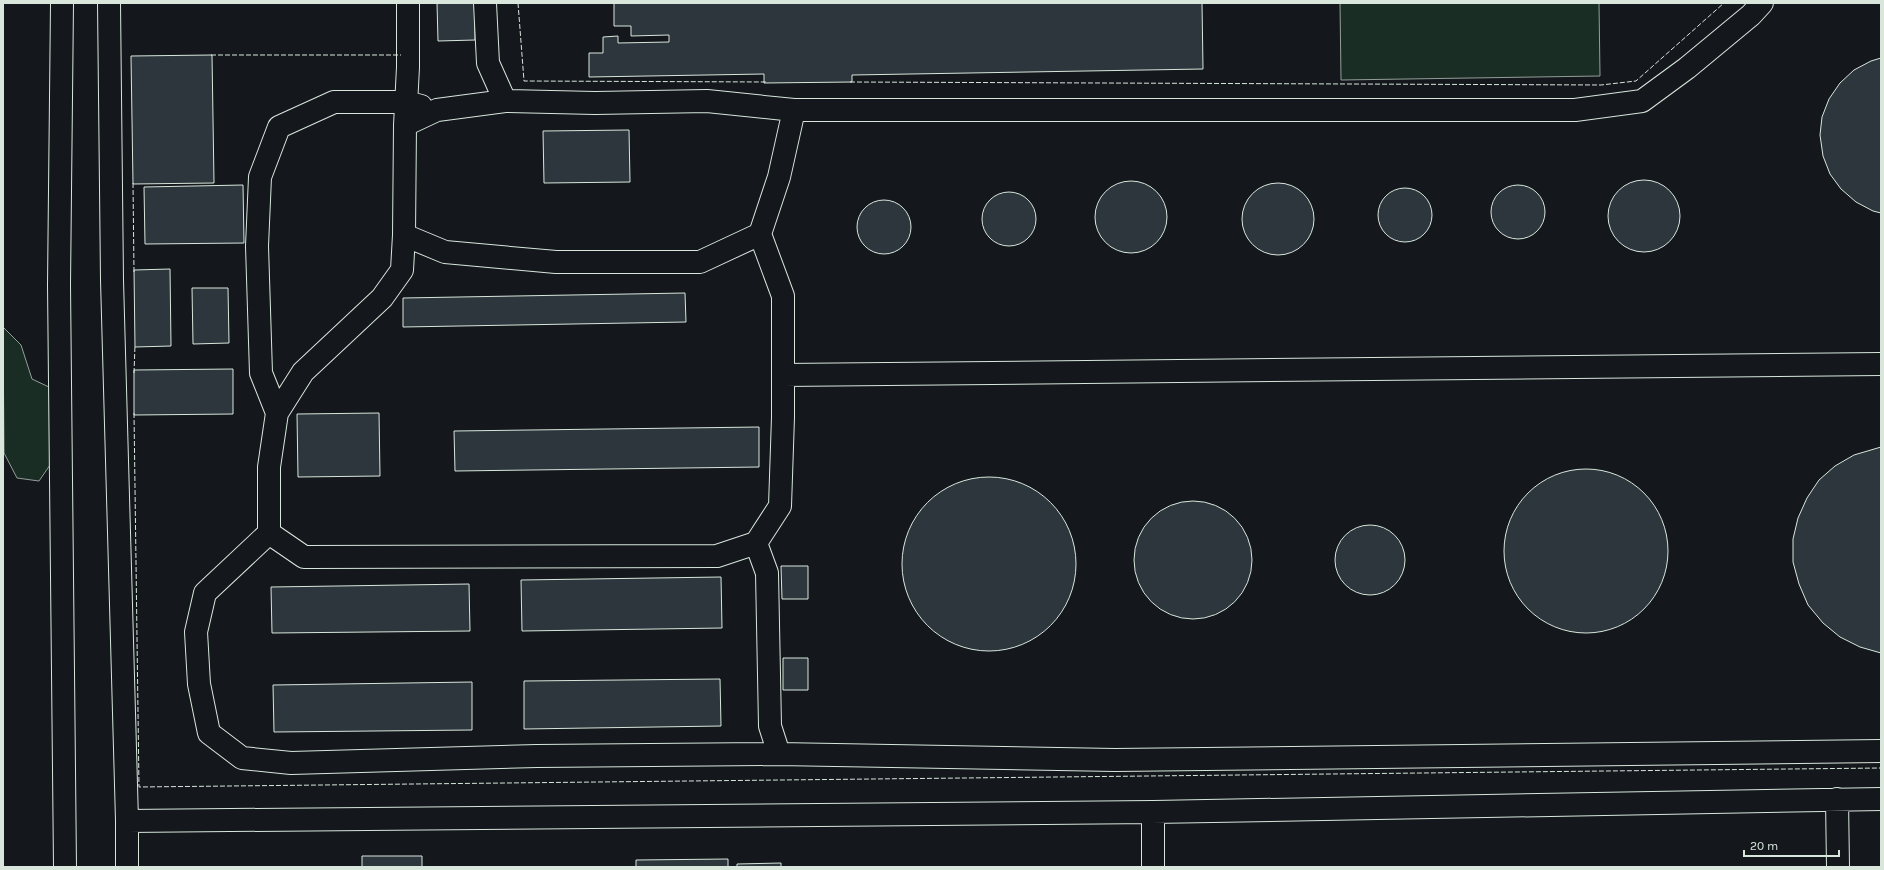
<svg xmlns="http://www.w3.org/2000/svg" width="1884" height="870" font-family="Karla,sans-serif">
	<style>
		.green { fill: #1a2d24; stroke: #939e99 }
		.building { fill: #2c363c; stroke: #d8e6dc }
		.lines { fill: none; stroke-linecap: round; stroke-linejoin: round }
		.minor-casing { stroke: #d8e6dc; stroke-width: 24 }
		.minor { stroke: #14181c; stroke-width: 22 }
		.fence { stroke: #d8e6dc; stroke-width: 1; stroke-dasharray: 5 2; stroke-linecap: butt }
	</style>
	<rect width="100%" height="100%" fill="#14181c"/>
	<path class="green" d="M1340,3h259l1,73 -259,4z
		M3,327l18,18 11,34 19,9 -1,77 -11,16 -22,-3 -13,-25z"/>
	<path class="building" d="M437,3h38v37l-37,1z
		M614,3h588l1,66 -351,6v7l-88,1v-9l-175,3v-24h14v-16l15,-1v7l51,-1v-7l-38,1v-10h-17z
		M212,55l2,128 -81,1 -2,-128z
		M1881,58v155l-8,-2 -17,-9 -15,-13 -11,-15 -7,-18 -3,-21 2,-18 7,-18 11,-16 14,-13 17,-9z
		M629,130l1,52 -86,1 -1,-52z
		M1608 216a36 36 0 1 1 72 0a36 36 0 1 1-72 0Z
		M1095 217a36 36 0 1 1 72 0a36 36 0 1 1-72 0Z
		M1242 219a36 36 0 1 1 72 0a36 36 0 1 1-72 0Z
		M243,185l1,58 -99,1 -1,-57z
		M1491 212a27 27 0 1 1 54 0a27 27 0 1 1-54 0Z
		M1378 215a27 27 0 1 1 54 0a27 27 0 1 1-54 0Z
		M982 219a27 27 0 1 1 54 0a27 27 0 1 1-54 0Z
		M857 227a27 27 0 1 1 54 0a27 27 0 1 1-54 0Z
		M170,269l1,77 -36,1 -1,-77z
		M192,288h36l1,55 -36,1z
		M685,293l1,29 -283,5v-29z
		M233,369v45l-99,1v-45z
		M379,413l1,63 -82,1 -1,-63z
		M759,427v40l-304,4 -1,-40z
		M1881,447v206l-21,-6 -20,-10 -17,-14 -15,-18 -9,-21 -6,-22v-23l5,-21 9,-20 12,-18 16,-14 19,-11z
		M1504 551a82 82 0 1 1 164 0a82 82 0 1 1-164 0Z
		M902 564a87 87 0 1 1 174 0a87 87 0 1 1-174 0Z
		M1134 560a59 59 0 1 1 118 0a59 59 0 1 1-118 0Z
		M1335 560a35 35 0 1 1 70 0a35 35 0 1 1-70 0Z
		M781,566h27v33h-26z
		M721,577l1,51 -200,3 -1,-51z
		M469,584l1,47 -198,2 -1,-46z
		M783,658h25v32h-25z
		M720,679l1,47 -197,3v-48z
		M472,682v48l-198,2 -1,-47z
		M362,856h60v11h-60z
		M728,859v8h-92v-7z
		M781,863v4h-44v-3z"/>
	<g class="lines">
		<defs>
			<path id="minor" d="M62,3l-3,282 6,582
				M109,3l3,277 15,541
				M408,3v64l-3,58 -1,110 -2,35 -20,28 -79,74 -26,41 -8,54v66l-64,60 -9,39 3,52 10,49 33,25 49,5 246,-7 242,-2 336,6 766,-9
				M485,3l3,60 17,38
				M405,125l32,-15 68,-9 90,2 112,-2 87,9h781l67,-9 45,-33 64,-53 11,-12
				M404,235l41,17 111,10h144l60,-28 19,-57 15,-67
				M783,375l1098,-11
				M277,413l-16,-40 -4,-127 3,-69 19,-50 55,-25h72l15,4
				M269,533l35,24 413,-1 39,-13 24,-37 3,-89v-121l-23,-62
				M756,543l11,30 3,153 9,28
				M1837,799l1,68
				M1153,812v55
				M127,867v-46l1026,-9 728,-13"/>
		</defs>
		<use href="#minor" class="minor-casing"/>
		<use href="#minor" class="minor"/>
		<path class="fence" d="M518,3l6,78 242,1
			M211,55h190
			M850,82l751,3 35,-4 88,-78
			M133,183l1,90
			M134,373l1,-28
			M134,413l5,374 1742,-19"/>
	</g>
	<rect width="1884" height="870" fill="none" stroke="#d8e6dc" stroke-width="8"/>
	<path d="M1744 850v6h95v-6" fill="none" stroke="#d8e6dc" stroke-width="2"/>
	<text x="1750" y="850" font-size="12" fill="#d8e6dc" stroke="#14181c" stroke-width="3" paint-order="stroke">20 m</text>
</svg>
